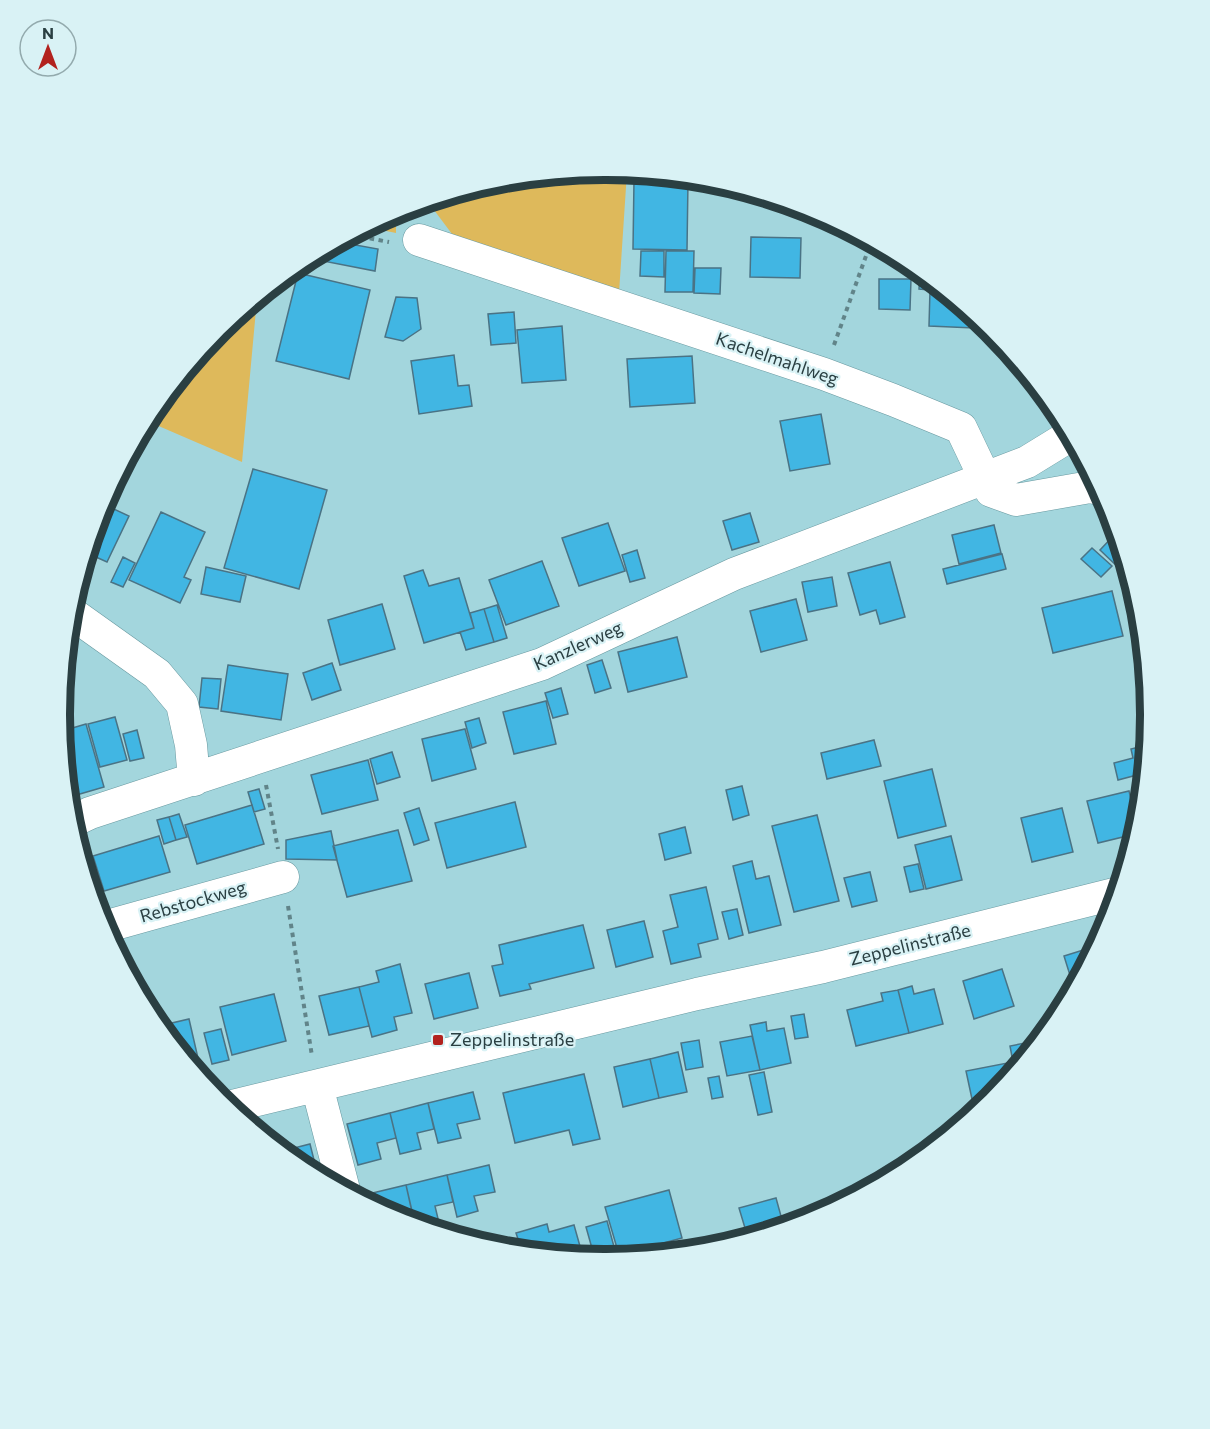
<svg xmlns="http://www.w3.org/2000/svg" width="1210" height="1429" font-family="Commissioner,sans-serif">
	<style>
		.green { fill: #deb95b }
		.building { fill: #41b6e3; stroke: #4a7385; stroke-width: 1.5 }
		.lines { fill: none; stroke-linecap: round; stroke-linejoin: round }
		.minor-casing { stroke: #6899a0; stroke-width: 33 }
		.path { stroke: #618489; stroke-width: 4; stroke-dasharray: 4.5 4.5; stroke-linecap: butt }
		.minor { stroke: #fff; stroke-width: 32 }
		.poi-dot { fill: #b2221e; stroke: #d9f2f5; stroke-width: 2 }
		.labels { text-anchor: middle; stroke-width: 4.5; stroke-linejoin: round; paint-order: stroke }
		.street-label { font-size: 18px; fill: #2a3f42; stroke: #d9f2f5 }
		.poi-label { font-size: 18px; fill: #2a3f42; stroke: #d9f2f5; text-anchor: start }
		.rim { fill: none; stroke: #2a3f42; stroke-width: 8 }
	</style>
	<rect width="100%" height="100%" fill="#a3d6dd"/>
	<path class="green" d="M605,170l22,2 -8,121 -167,-59 -24,-32 71,-22z
		M396,211v22l-29,-6z
		M257,299l-15,163 -95,-41 5,-10 68,-82z"/>
	<path class="building" d="M634,180l54,1 -1,69 -54,-1z
		M751,237l50,1 -1,40 -50,-1z
		M339,242l39,7 -3,22 -52,-10 3,-12z
		M641,251h23v26l-24,-1z
		M666,251h28l-1,41h-28z
		M695,268h26l-1,26 -26,-1z
		M920,271l54,45v12l-45,-2 1,-36 -11,-1z
		M298,273l72,17 -21,89 -73,-18z
		M879,279h32l-1,31 -31,-1z
		M396,297l21,1 4,31 -18,12 -18,-4z
		M514,312l2,31 -25,2 -3,-31z
		M562,326l4,54 -44,3 -5,-53z
		M454,355l4,31 11,-1 3,21 -53,8 -8,-53z
		M692,356l3,47 -65,4 -3,-48z
		M821,414l9,50 -40,7 -10,-50z
		M253,469l74,21 -28,99 -75,-21z
		M103,504l26,12 -22,46 -20,-9z
		M161,512l44,20 -21,45 7,3 -11,23 -51,-23z
		M750,513l9,29 -27,8 -9,-29z
		M608,523l17,48 -46,15 -17,-48z
		M994,525l7,28 -42,11 -7,-29z
		M1117,532l10,34 -5,5 -22,-21z
		M1092,548l20,18 -11,11 -20,-18z
		M637,550l8,28 -15,4 -8,-27z
		M1002,554l4,15 -59,15 -4,-15z
		M123,557l12,6 -12,24 -12,-5z
		M542,561l17,45 -53,19 -17,-45z
		M890,562l15,55 -25,7 -4,-14 -16,5 -12,-42z
		M206,567l40,9 -6,26 -39,-8z
		M423,570l6,16 30,-8 15,50 -50,15 -20,-67z
		M832,577l5,29 -29,6 -6,-30z
		M1112,591l11,45 -70,17 -11,-45z
		M796,599l11,41 -46,12 -11,-41z
		M382,604l13,45 -55,16 -12,-45z
		M497,605l10,33 -13,4 -10,-33z
		M484,609l10,33 -28,8 -6,-18 14,-4 -4,-15z
		M677,637l10,40 -59,15 -10,-40z
		M602,660l9,28 -16,5 -8,-28z
		M332,663l9,27 -29,10 -9,-27z
		M228,665l60,9 -7,46 -60,-9z
		M202,678l19,1 -3,30 -19,-2z
		M561,688l7,26 -15,4 -8,-25z
		M546,701l10,43 -42,10 -11,-42z
		M115,717l12,43 -27,7 -12,-43z
		M479,718l7,25 -14,5 -7,-26z
		M86,724l18,63 -31,9 -8,-28 -3,-37z
		M465,729l11,40 -44,12 -10,-42z
		M137,730l7,28 -14,3 -7,-27z
		M874,740l7,26 -54,13 -6,-26z
		M1147,745l-4,38 -4,1 -2,-9 -19,5 -4,-17 19,-5 -2,-9z
		M392,752l8,25 -23,7 -7,-25z
		M368,760l10,40 -56,14 -11,-39z
		M932,769l14,57 -48,12 -14,-57z
		M742,786l7,29 -16,5 -7,-30z
		M259,789l6,20 -11,3 -6,-20z
		M1129,791l9,36 -3,7 -37,9 -11,-42z
		M515,802l11,45 -79,21 -12,-45z
		M252,805l12,39 -67,20 -12,-39z
		M419,808l10,32 -15,5 -10,-32z
		M1062,808l11,44 -41,10 -11,-44z
		M179,814l8,23 -11,3 -7,-23z
		M817,815l22,86 -45,11 -22,-86z
		M169,817l7,23 -12,4 -7,-24z
		M685,827l6,26 -26,7 -6,-26z
		M398,830l14,51 -65,16 -14,-51z
		M331,831l6,29 -51,-1v-19z
		M159,836l11,36 -66,19 -11,-35z
		M951,836l11,44 -36,9 -11,-44z
		M752,861l4,18 13,-3 12,49 -32,8 -16,-67z
		M918,864l6,25 -14,3 -6,-25z
		M870,872l7,29 -25,6 -8,-29z
		M706,887l12,52 -20,5 3,13 -30,7 -8,-33 15,-4 -8,-32z
		M737,909l6,26 -14,4 -7,-27z
		M644,921l9,36 -37,10 -9,-37z
		M583,925l11,43 -65,16 2,5 -31,7 -8,-30 11,-2 -4,-19z
		M1096,946l-22,42 -10,-32z
		M400,964l12,49 -18,4 3,13 -25,7 -13,-50 20,-5 -3,-11z
		M1002,969l12,37 -40,13 -11,-38z
		M469,973l9,35 -44,11 -9,-35z
		M912,986l2,8 20,-5 9,35 -34,9 -11,-43z
		M359,987l10,39 -40,9 -10,-39z
		M898,990l11,43 -53,13 -9,-36 36,-9 -2,-8z
		M274,994l12,47 -54,14 -12,-48z
		M804,1014l4,23 -13,2 -4,-23z
		M189,1019l11,48 -6,1 -35,-42z
		M766,1022l1,9 17,-3 7,35 -31,7 -10,-45z
		M221,1029l8,31 -17,4 -8,-31z
		M752,1036l8,34 -33,6 -7,-34z
		M699,1040l4,27 -17,3 -5,-27z
		M1030,1042l2,7 -37,45 -23,5 -6,-28 47,-9 -3,-16z
		M678,1052l9,40 -28,6 -9,-39z
		M650,1059l9,39 -36,9 -9,-40z
		M764,1072l8,40 -14,3 -9,-40z
		M584,1074l16,65 -27,6 -4,-15 -54,13 -12,-50z
		M719,1076l4,21 -11,2 -4,-21z
		M473,1092l7,27 -23,5 4,14 -23,5 -10,-40z
		M428,1103l6,26 -17,4 4,16 -21,5 -10,-41z
		M390,1113l6,25 -19,5 4,16 -23,6 -11,-41z
		M310,1144l8,32 -16,-9 -20,-16z
		M489,1165l6,27 -21,4 4,15 -21,6 -10,-42z
		M447,1175l6,27 -18,4 4,17 -14,4 -10,-3 -9,-39z
		M406,1185l6,27 -18,5 -28,-15 -2,-7z
		M669,1190l13,48 -63,17 -14,-48z
		M776,1198l8,29 -36,11 -9,-30z
		M607,1221l9,33 -21,5 -9,-32z
		M547,1224l2,8 25,-7 9,32 -61,-6 -6,-18z"/>
	<g class="lines">
		<defs>
			<path id="minor" d="M419,240l405,134 69,26 68,28 30,63 25,9 74,-13 10,2
				M70,612l87,62 25,30 9,41 3,35
				M71,822l19,-9 452,-149 192,-90 293,-112 44,-27
				M104,927l179,-50
				M317,1086l27,104
				M228,1107l469,-113 126,-27 295,-74"/>
		</defs>
		<use href="#minor" class="minor-casing"/>
		<path class="path" d="M352,235l37,7
			M834,345l37,-103
			M266,785l12,64
			M288,906l24,150
			M264,1128l2,10"/>
		<use href="#minor" class="minor"/>
	</g>
	<rect class="poi-dot" x="432" y="1034" width="12" height="12" rx="3"/>
	<g class="labels">
		<g class="street-label">
			<text transform="translate(777 359) rotate(19)" y="6">Kachelmahlweg</text>
			<text transform="translate(578 646) rotate(-24)" y="6">Kanzlerweg</text>
			<text transform="translate(193 902) rotate(-16)" y="6">Rebstockweg</text>
			<text transform="translate(910 945) rotate(-14)" y="6">Zeppelinstraße</text>
		</g>
		<g class="poi-label">
			<text x="450" y="1046">Zeppelinstraße</text>
		</g>
	</g>
	<path d="M0 0H1210V1429H0ZM604 180H606A534 534 0 0 1 1140 714V715A534 534 0 0 1 606 1249H604A534 534 0 0 1 70 715V714A534 534 0 0 1 604 180Z" fill="#d9f2f5" fill-rule="evenodd"/>
	<path class="rim" d="M604 180H606A534 534 0 0 1 1140 714V715A534 534 0 0 1 606 1249H604A534 534 0 0 1 70 715V714A534 534 0 0 1 604 180Z"/>
	<g transform="translate(48 48)"><circle r="28" fill="#d9f2f5" stroke="#93aaad" stroke-width="1.5"/>
	<path d="M0-4.5L10 22L0 15L-10 22Z" fill="#b2221e"/>
	<text y="-9" font-size="16" font-weight="bold" text-anchor="middle" fill="#2a3f42">N</text>
	</g>
</svg>
